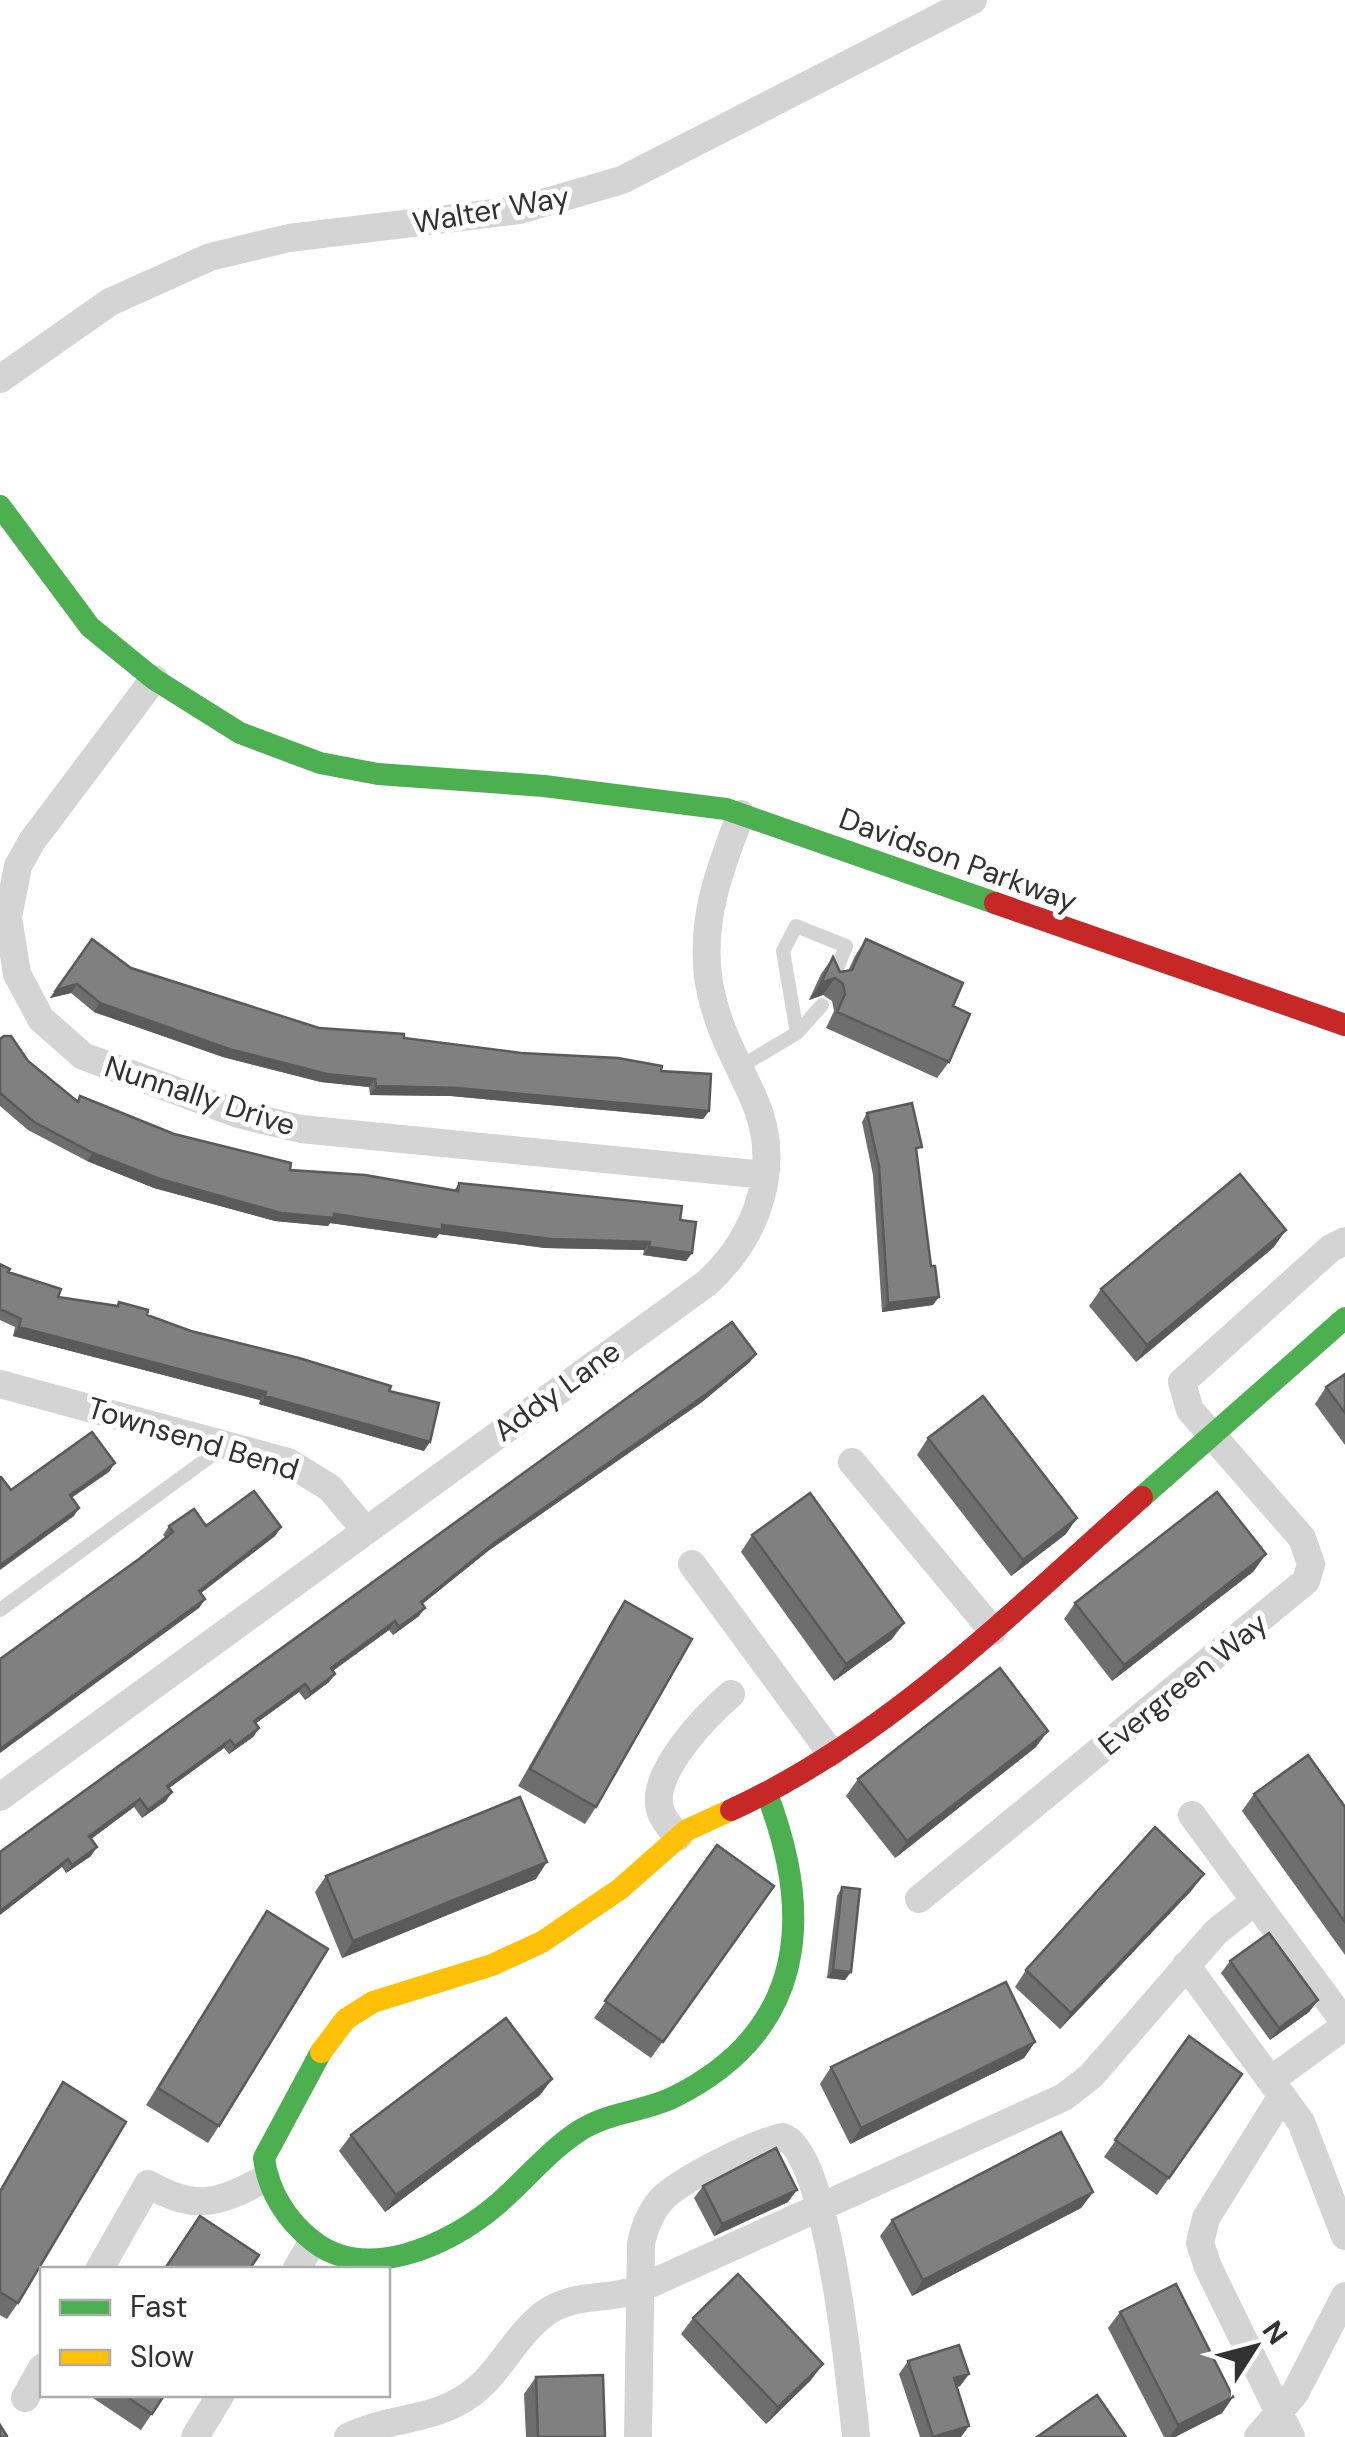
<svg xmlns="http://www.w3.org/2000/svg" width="1345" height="2437" font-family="'DM Sans',sans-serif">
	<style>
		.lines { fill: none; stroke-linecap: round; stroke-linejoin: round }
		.lane { stroke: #d4d4d4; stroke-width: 14 }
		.street { stroke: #d4d4d4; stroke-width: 28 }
		.fast { stroke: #4caf50; stroke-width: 22 }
		.slow { stroke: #ffc107; stroke-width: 22 }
		.jam { stroke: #c62828; stroke-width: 22 }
		.wall { fill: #6e6e6e }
		.shaded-wall { fill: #5a5a5a }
		.building { fill: #808080; stroke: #5a5a5a; stroke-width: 2.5 }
		.labels { text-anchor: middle; stroke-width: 10; stroke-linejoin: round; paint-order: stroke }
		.street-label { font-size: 30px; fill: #323232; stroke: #fff }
	</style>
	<rect width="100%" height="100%" fill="#fff"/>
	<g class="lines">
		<path class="lane" d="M797,1033l25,-28
			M738,1068l59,-35 -14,-82 13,-25 50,20 -13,33
			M0,1610l226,-165"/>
		<path class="street" d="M0,379l110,-77 100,-45 79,-19 230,-28 103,-30 351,-180
			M154,679l-122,162 -14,25 -10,51 9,57 24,45 42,37 155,58 63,15 464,46
			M0,1384l288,78 42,26 35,42
			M852,1462l141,169
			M692,1564l139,189
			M0,1797l707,-514c51,-47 77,-119 46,-186 -18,-40 -39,-75 -45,-121 -7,-59 12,-108 33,-162
			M1192,1815l153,208
			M678,1837c-8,-10 -18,-20 -19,-33 -4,-36 48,-89 72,-110
			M919,1899l387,-318 5,-17 -9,-26 -112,-128 -8,-28 149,-134 14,-7
			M1186,1965l115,157 44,114
			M1271,2080l74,-54
			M1282,2096l-76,122 -6,25 8,24 83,170
			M99,2270l49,-86c49,28 71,19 118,-6
			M296,2270l16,-27
			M25,2398l17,-30
			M195,2437l26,-43
			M348,2437c35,-18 76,-16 110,-35 39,-20 53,-63 86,-88 29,-22 64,-13 95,-25l425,-192 27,-21 125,-144 39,-31
			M638,2437l3,-193c3,-16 10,-32 20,-44 20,-21 93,-57 122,-63 45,14 68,251 73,300
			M1258,2437l37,-44 50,-97"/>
		<path class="fast" d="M0,506l90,121 64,52 86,54 80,30 58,11 166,12 182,23 269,94
			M1142,1497l203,-179
			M321,2052l-57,106c4,33 23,63 49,83 53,42 136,4 181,-34 29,-24 53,-55 85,-76 29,-19 63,-19 93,-33 133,-65 143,-179 95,-304"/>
		<path class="slow" d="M321,2052l25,-33 27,-17 119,-37 50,-23 78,-53 67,-59 44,-20"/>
		<path class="jam" d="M995,903l350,122
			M731,1810c157,-72 283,-200 411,-313"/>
	</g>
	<path class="wall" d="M92,939l39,29 188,60 342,43 48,40 -6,8 -252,-23 -81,-1 -1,-8 -48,-5 -98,-25 -129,-45 -23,-19 -21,5z
		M866,939l87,67 -4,56 -12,16 -111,-50 8,-17 -2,-10 -9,-6 -14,5 12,-26 12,-17 7,15 8,-1 7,-15z
		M0,1039l77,62 97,33 116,36 164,21 5,-8 221,37 12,33 -6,8 -43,-6 1,-5 -99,-2 -106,-14 -3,4 -106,-15 -2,3 -53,-5 -121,-33 -67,-27 -59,-31 -28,-24z
		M867,1113l49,42 17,150 -51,7 -9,-137 -11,-53z
		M1274,1247l-138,115 -47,-56 12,-17z
		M0,1264l8,8 50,25 58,9 3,-4 28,13 44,16 198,60 35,60 -165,-47 1,-4 -247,-64 2,-9 -15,-7z
		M750,1362l-48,40 -214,149 -66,53 -3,12 -26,19 -4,-5 -56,41 2,3 -6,8 -24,18 -6,-8 -43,31 3,5 -6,9 -24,17 -5,-6 -55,40 -3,13 -24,17 -8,-11 -43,32v17l-25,17 -4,-6 -62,-15z
		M1345,1374v71l-30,-41 11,-17z
		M928,1438l138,96 -55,42 -94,-121z
		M169,1526h37l75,1 -6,9 -74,57 4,6 -6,9 -60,-49 27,-21 -3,-3z
		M752,1535l140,104 -58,42 -93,-129z
		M1254,1571l-142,110 -48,-62 11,-16z
		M625,1601l-29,206 -11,17 -67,-38 96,-169z
		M1036,1747l-141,111 -49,-62 12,-17z
		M1254,1794l91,13v148l-103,-144z
		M717,1845l57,41 -123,172 -57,-40z
		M326,1876l210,3 -194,79 -27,-66z
		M842,1887l3,93 -18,-2 10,-82z
		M1192,1890l-132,139 -45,-42 11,-17z
		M267,1911l-48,215 -11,17 -62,-38z
		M1230,1961l88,39 -9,12 -39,28 -49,-67z
		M1189,2036l53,38 -85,121 -53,-38z
		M1035,2042l-11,16 -174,86 -30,-60 11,-17z
		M552,2079l-12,16 -155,117 -46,-61 12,-16z
		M63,2082l-45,221 -11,16 -7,-4v-126l52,-90z
		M703,2186l85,16 -74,34 -20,-38z
		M1093,2192l-12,16 -169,88 -32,-60 12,-16z
		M1120,2312l113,85 -11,16 -47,24h-11l-56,-109z
		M693,2318l118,62 -45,44 -85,-90z
		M908,2361l61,13 -9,12 -3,1 4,50h-41l-21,-63z
		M536,2377l69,60h-79l-2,-43z
		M87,2394h78l-24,36z"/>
	<path class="shaded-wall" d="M835,978l-12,17 -14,5 12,-17z
		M77,984l-6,9 -21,5 6,-8z
		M100,1003l275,76 -6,8 -48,-5 -98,-25 -129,-45z
		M376,1086l81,2 252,23 -6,8 -252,-23 -81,-1z
		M93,1153l241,61 108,11 208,17 -6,8 -99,-2 -106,-14 -3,4 -106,-15 -2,3 -53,-5 -121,-33 -67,-27z
		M1286,1230l-12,17 -138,115 11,-17z
		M649,1247l43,6 -6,8 -43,-6z
		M939,1297l-6,8 -51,7 6,-9z
		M19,1327l247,65 -6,8 -247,-64z
		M756,1354l-6,8 -48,40 -214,149 -73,59 6,-8 73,-59z
		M265,1396l165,46 -6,9 -165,-47z
		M115,1463l-6,9 -45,31 6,-8z
		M79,1508l-5,8 -74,54v-5z
		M1077,1518l-11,16 -55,42 12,-16z
		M281,1527l-6,9 -82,63 6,-8z
		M1266,1554l-12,17 -142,110 12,-16z
		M205,1599l-6,9 -199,145v-4z
		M425,1608l-6,8 -26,19 6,-8z
		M395,1621l-6,9 -64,46 6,-8z
		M904,1623l-12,16 -58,42 12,-17z
		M335,1674l-6,8 -24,18 6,-8z
		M305,1684l-6,8 -51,37 6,-8z
		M259,1728l-6,9 -24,17 6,-8z
		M1048,1731l-12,16 -141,111 12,-17z
		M230,1740l-6,8 -63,46 6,-8z
		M172,1792l-6,9 -24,17 6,-8z
		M140,1799l-6,8 -51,38 6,-9z
		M97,1847l-6,9 -25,17 6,-8z
		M68,1859l-6,8 -62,48v-4z
		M547,1862l-11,17 -194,79 11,-17z
		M1204,1874l-12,16 -132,139 11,-16z
		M833,1970l18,2 -6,8 -18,-2z
		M1318,2000l-9,12 -39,28 9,-12z
		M1035,2042l-11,16 -174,86 11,-16z
		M552,2079l-12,16 -155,117 11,-17z
		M797,2190l-9,12 -74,34 8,-12z
		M1093,2192l-12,16 -169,88 11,-16z
		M823,2364l-12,16 -45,44 12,-17z
		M969,2374l-9,12 -15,5 9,-13z
		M1233,2397l-11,16 -47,24h-6l9,-12z
		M969,2426l-8,11h-26z"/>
	<path class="building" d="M92,939l39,29 188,60 85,6v4l117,15 97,5 44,8 -1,5 50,3 -2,37 -252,-23 -81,-2 -1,-7 -48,-5 -98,-25 -129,-46 -23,-19 -21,6z
		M866,939l97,44 -10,23 17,8 -21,48 -112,-50 8,-18 -2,-10 -8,-6 -14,5 12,-26 7,15 12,-2z
		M4,1036h7l17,25 50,41 2,-6 94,38 117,29 -1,7 75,5 93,16 1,-8 223,23 -2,14 16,2 -4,31 -43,-6 1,-5 -99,-3 -109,-14v5l-108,-16v4l-53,-5 -121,-34 -67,-26 -59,-31 -34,-29v-54z
		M912,1103l10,44 -6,1 15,118h4l4,31 -51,6 -9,-137 -12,-53z
		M1240,1174l46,56 -139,115 -46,-56z
		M0,1264l10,5 -2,3 53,17 -3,8 60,9 1,-4 29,8 -1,5 44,16 108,27 92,28 -2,5 50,12 -9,39 -165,-46 1,-4 -247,-65 2,-8 -21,-10z
		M732,1322l24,32 -48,39 -214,150 -73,59 4,6 -26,19 -4,-6 -64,47 4,6 -24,18 -6,-8 -51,37 5,7 -24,18 -5,-6 -63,46 5,6 -24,18 -8,-11 -51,37 8,11 -25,18 -4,-6 -68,52v-59z
		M1345,1374v39l-19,-26z
		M983,1396l94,122 -54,42 -95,-122z
		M92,1432l23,31 -45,32 9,13 -79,57v-88h1l10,13z
		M254,1491l27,36 -82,64 6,8 -205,150v-90l139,-100 34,-27 -4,-6 25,-17 12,17z
		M1217,1492l49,62 -142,111 -49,-62z
		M810,1493l94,130 -58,41 -94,-129z
		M625,1601l67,38 -96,168 -66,-38z
		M1000,1668l48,63 -141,110 -49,-62z
		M1308,1755l37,52v115l-91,-128z
		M520,1797l27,65 -194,79 -27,-65z
		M1155,1827l49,47 -133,139 -45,-43z
		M717,1845l57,41 -111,156 -58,-41z
		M842,1887l18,2 -9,83 -18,-2z
		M267,1911l61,38 -109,177 -61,-38z
		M1269,1933l49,67 -39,28 -49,-67z
		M1006,1982l29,60 -174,86 -30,-61z
		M506,2018l46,61 -156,116 -45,-60z
		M1189,2036l53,38 -73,104 -54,-38z
		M63,2082l63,40 -108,181 -18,-11v-100z
		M1061,2132l32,60 -170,88 -31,-60z
		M776,2148l21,42 -75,34 -19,-38z
		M200,2216l59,39 -10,15h-85z
		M738,2274l85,90 -45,43 -85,-89z
		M1176,2284l57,113 -55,28 -58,-113z
		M959,2345l10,29 -15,4 15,48 -36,11 -25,-76z
		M603,2375l2,62h-67l-2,-60z
		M123,2394h42l-13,20z
		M1097,2395l29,42h-89z
		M0,2425l7,11 -1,1h-6z"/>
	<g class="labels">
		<g class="street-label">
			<text transform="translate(491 210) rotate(-10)" y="10">Walter Way</text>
			<text transform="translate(958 860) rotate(20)" y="10">Davidson Parkway</text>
			<text transform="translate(200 1096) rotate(18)" y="10">Nunnally Drive</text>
			<text transform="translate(557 1391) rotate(-36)" y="10">Addy Lane</text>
			<text transform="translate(193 1439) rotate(17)" y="10">Townsend Bend</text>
			<text transform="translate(1183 1684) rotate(-39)" y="10">Evergreen Way</text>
		</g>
	</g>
	<rect x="40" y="2267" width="350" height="130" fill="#ffffff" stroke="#adadad" stroke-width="2.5"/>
	<rect x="60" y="2300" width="50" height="15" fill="#4caf50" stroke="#adadad" stroke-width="2.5"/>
	<text x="130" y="2317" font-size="30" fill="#323232">Fast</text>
	<rect x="60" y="2350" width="50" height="15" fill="#ffc107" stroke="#adadad" stroke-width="2.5"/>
	<text x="130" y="2367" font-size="30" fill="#323232">Slow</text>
	<g transform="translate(1255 2347) rotate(54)" stroke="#ffffff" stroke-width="8" paint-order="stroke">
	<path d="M0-8L18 38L0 25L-18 38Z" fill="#323232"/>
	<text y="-15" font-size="28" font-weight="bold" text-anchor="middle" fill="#323232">N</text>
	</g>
</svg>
